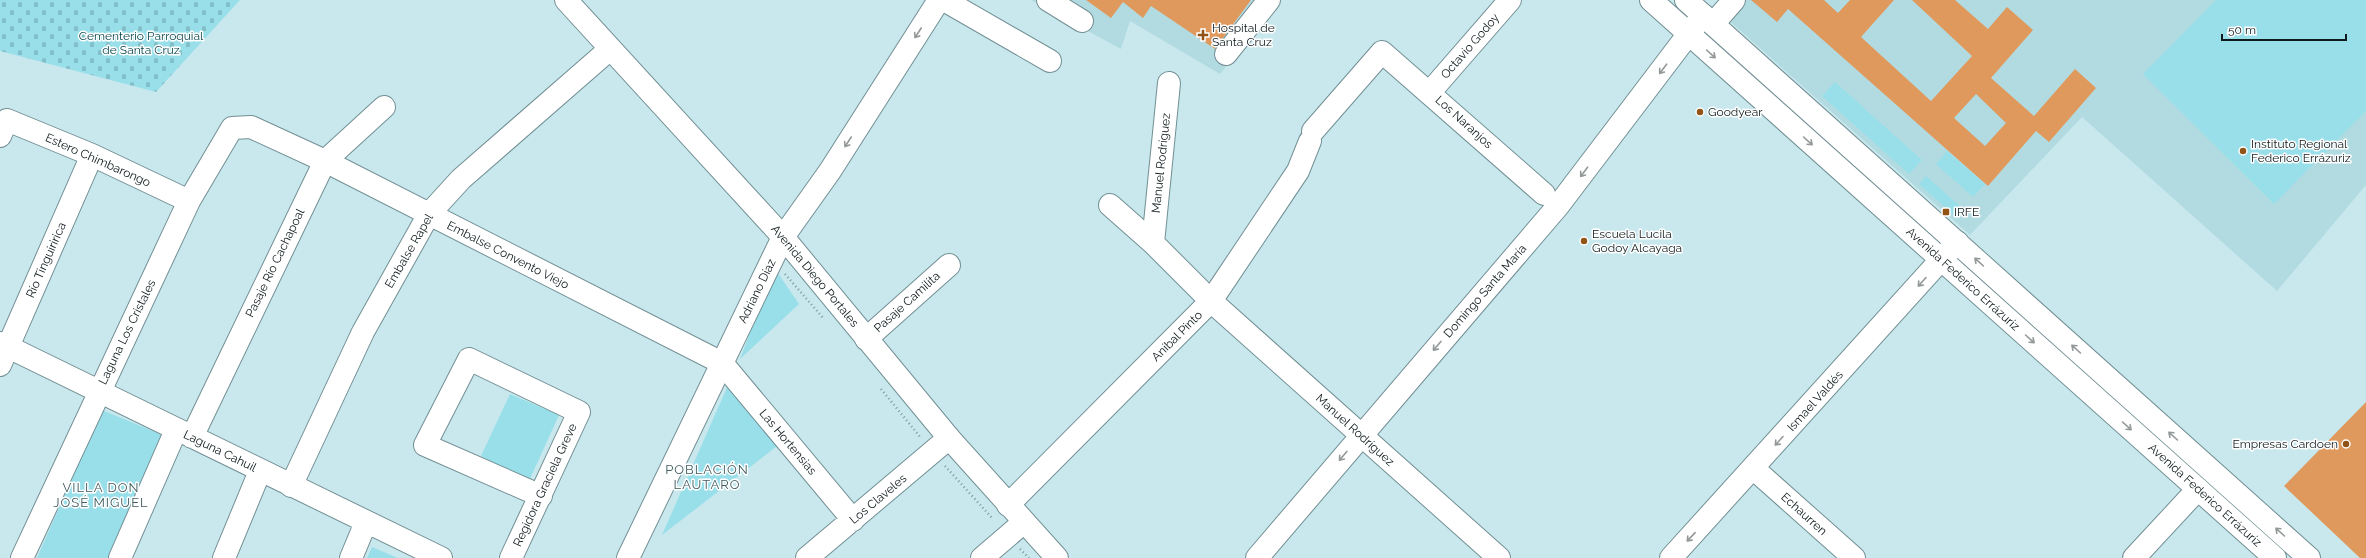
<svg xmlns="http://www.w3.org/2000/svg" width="2366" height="558" font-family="Raleway,sans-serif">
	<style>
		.built { fill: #b2dbe1 }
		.green { fill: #98dfea }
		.cemetery { fill: url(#cemetery-stones) }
		.building { fill: #e0995c; fill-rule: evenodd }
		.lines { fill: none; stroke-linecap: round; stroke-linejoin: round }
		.minor-casing { stroke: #728f94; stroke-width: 24 }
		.major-casing { stroke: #728f94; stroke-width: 24 }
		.path { stroke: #7f969a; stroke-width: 2.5; stroke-dasharray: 1 3; stroke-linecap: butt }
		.minor { stroke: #fff; stroke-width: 22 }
		.major { stroke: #fff; stroke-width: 22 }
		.oneway { stroke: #939899 }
		.poi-dot { fill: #915416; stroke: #fff; stroke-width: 1.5 }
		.labels { text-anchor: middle; stroke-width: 3; stroke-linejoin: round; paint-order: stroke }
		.poi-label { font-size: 12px; fill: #0f1a1c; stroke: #fff; text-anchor: start }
		.park-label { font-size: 12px; fill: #0a464e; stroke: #fff }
		.street-label { font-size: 12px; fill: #0f1a1c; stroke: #fff }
		.neighbourhood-label { font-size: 13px; letter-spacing: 1px; fill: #3f5b5f; stroke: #fff }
	</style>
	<defs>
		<pattern id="cemetery-stones" width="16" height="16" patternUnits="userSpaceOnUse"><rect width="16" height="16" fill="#98dfea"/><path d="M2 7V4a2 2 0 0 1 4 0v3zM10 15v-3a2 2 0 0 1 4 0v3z" fill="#82bfc8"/></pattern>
	</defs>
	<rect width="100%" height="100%" fill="#c8e8ed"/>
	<path class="built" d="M1031,0h249l-60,74 -90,-53 -9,28z
		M1723,0h643v185l-89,106 -195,-174 -112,118 -254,-226z"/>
	<path class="green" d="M2216,0h150v111l-92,93 -131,-130z
		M1835,82l87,78 -13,14 -87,-78z
		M1947,151l38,33 -12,13 -37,-33z
		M1926,176l37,33 -7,8 -37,-33z
		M775,269l24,35 -59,55z
		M729,383l52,60 -119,92z
		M510,394l49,21 -30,66 -48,-25z
		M102,410l63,26 -54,122h-74z
		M372,547l26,11h-31z"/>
	<path class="cemetery" d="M0,0h240l-84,92 -156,-41z"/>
	<path class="building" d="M1086,0h165l-36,49 -64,-43 -8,12 -20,-16 -12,16z
		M1751,0h73l14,13 12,-13h44l-33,37 70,64 41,-45 -60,-56h43l33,29 19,-22 26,23 -42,48 43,38 41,-47 21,19 -47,54 -13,-11 -48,55 -200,-177 -11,13zM1976,94l30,29 -21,23 -31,-28z
		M2366,402v156h-6l-76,-72z"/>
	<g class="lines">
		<defs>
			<path id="minor" d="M944,0l106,61
				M1048,0l34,21
				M1713,24l21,-24
				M1226,54l43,-54
				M1430,92l80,-92
				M1313,131l69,-79 162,142
				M0,136l7,-16 85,35 97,46
				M1110,205l43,38 58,58 288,257
				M1153,243l16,-160
				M866,339l83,-74
				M0,343l441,215
				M0,365l92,-210
				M192,437l133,-276 59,-54
				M1754,469l100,89
				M291,486l72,-154 66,-118 32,-35 149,-130
				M1008,505l203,-204 87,-130 12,-30
				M22,558l167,-357 43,-73 19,-1 74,34 397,202 131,157
				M120,558l56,-128
				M224,558l36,-87
				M351,558l15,-36
				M511,558l68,-146 -110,-53 -44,86 116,51
				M807,558l142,-120
				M982,558l42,-36
				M1257,558l301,-352 145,-191
				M1671,558l286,-316
				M2134,558l64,-69"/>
			<path id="major" d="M566,0l217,237 166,201 108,120
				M1651,0l624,558
				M1686,0l623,558
				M628,558l155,-321 47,-66 109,-171"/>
		</defs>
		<use href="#minor" class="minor-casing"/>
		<use href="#major" class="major-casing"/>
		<path class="path" d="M785,274l39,45
			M881,389l40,49
			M945,466l48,53
			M1020,549l9,9"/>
		<use href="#minor" class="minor"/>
		<use href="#major" class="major"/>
	</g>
	<defs><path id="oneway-shaft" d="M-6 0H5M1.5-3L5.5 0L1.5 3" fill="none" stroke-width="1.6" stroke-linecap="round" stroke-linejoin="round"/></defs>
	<g class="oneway">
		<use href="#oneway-shaft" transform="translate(918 33) rotate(123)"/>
		<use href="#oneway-shaft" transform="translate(1711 54) rotate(42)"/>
		<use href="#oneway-shaft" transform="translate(1663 69) rotate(127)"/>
		<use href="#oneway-shaft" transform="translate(1808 141) rotate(42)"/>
		<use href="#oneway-shaft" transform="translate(848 142) rotate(123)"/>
		<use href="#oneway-shaft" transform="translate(1584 172) rotate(127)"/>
		<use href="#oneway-shaft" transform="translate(1979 262) rotate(-138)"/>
		<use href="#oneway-shaft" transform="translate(1922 282) rotate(132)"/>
		<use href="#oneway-shaft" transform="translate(2030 339) rotate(42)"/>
		<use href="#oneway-shaft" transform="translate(1437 346) rotate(131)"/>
		<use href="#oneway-shaft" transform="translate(2076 349) rotate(-138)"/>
		<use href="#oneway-shaft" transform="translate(2127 426) rotate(42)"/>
		<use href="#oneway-shaft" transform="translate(2173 436) rotate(-138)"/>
		<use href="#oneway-shaft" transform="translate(1779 441) rotate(132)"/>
		<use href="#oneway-shaft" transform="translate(1343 456) rotate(130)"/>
		<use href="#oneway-shaft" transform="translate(2280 532) rotate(-138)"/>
		<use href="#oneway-shaft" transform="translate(1691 537) rotate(133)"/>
	</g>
	<g class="poi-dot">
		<path d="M1201 29h4v4h4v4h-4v4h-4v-4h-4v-4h4z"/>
		<circle cx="1700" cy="112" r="4"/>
		<circle cx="2243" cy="151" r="4"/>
		<rect x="1942" y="208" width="8" height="8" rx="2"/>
		<circle cx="1584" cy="241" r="4"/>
		<circle cx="2346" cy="444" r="4"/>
	</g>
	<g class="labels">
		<g class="poi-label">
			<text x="1212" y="32">Hospital de<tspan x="1212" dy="14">Santa Cruz</tspan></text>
			<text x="1708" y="116">Goodyear</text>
			<text x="2251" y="148">Instituto Regional<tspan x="2251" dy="14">Federico Errázuriz</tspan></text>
			<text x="1954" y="216">IRFE</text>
			<text x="1592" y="238">Escuela Lucila<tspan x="1592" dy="14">Godoy Alcayaga</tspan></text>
			<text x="2338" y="448" text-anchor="end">Empresas Cardoen</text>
		</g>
		<g class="park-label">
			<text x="141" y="40">Cementerio Parroquial<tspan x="141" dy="14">de Santa Cruz</tspan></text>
		</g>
		<g class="street-label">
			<text transform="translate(1470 46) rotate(-49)" y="4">Octavio Godoy</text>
			<text transform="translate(1464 122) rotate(42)" y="4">Los Naranjos</text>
			<text transform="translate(98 160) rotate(24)" y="4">Estero Chimbarongo</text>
			<text transform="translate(1161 163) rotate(-84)" y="4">Manuel Rodríguez</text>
			<text transform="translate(409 251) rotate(-60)" y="4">Embalse Rapel</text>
			<text transform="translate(508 255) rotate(27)" y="4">Embalse Convento Viejo</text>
			<text transform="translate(46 260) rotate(-66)" y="4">Río Tinguiririca</text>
			<text transform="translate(275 263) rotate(-64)" y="4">Pasaje Río Cachapoal</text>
			<text transform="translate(815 276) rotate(50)" y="4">Avenida Diego Portales</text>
			<text transform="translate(1963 279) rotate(42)" y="4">Avenida Federico Errázuriz</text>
			<text transform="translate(757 291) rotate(-64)" y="4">Adriano Díaz</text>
			<text transform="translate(1485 291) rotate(-49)" y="4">Domingo Santa María</text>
			<text transform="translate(907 302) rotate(-42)" y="4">Pasaje Camilita</text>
			<text transform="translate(127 332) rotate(-64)" y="4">Laguna Los Cristales</text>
			<text transform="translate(1177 336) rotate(-45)" y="4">Aníbal Pinto</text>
			<text transform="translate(1815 401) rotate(-48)" y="4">Ismael Valdés</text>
			<text transform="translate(1355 430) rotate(42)" y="4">Manuel Rodríguez</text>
			<text transform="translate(788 442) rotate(50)" y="4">Las Hortensias</text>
			<text transform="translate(220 451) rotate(26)" y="4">Laguna Cahuil</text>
			<text transform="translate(545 485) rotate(-65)" y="4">Regidora Graciela Greve</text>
			<text transform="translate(2205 495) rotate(42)" y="4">Avenida Federico Errázuriz</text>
			<text transform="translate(878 499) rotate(-40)" y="4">Los Claveles</text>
			<text transform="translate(1804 514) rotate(42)" y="4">Echaurren</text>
		</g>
		<g class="neighbourhood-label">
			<text x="707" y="474">POBLACIÓN<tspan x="707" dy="15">LAUTARO</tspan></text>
			<text x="101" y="492">VILLA DON<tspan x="101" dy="15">JOSÉ MIGUEL</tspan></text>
		</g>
	</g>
	<path d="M2222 34v6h124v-6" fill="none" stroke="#0f1a1c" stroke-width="2"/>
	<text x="2228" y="34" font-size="12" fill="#0f1a1c" stroke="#ffffff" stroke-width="3" paint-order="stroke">50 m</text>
</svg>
